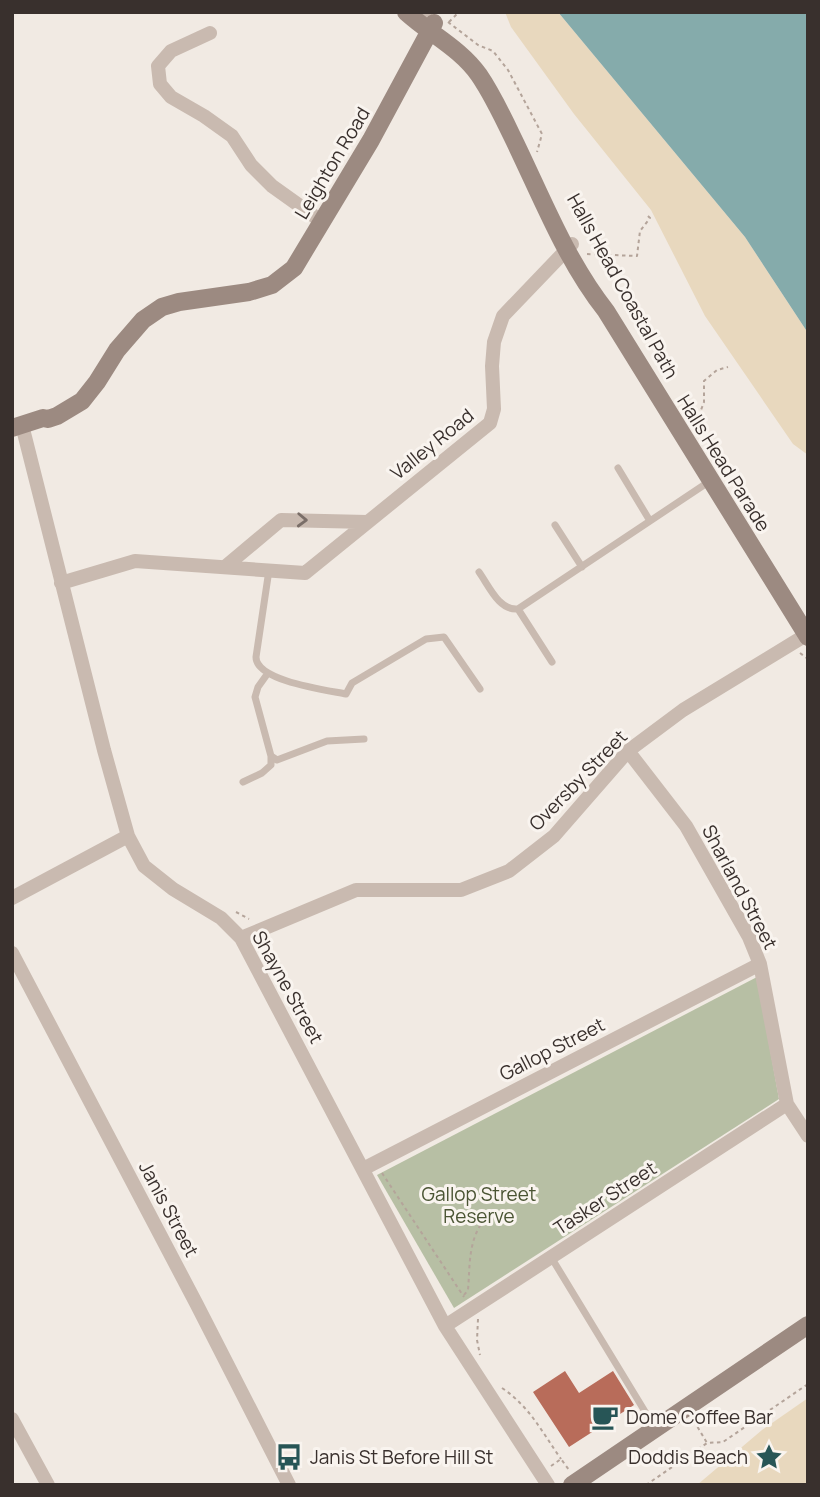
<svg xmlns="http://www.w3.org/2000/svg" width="820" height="1497" font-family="Manrope,sans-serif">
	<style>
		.green { fill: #b7bfa4 }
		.sand { fill: #e8d8be }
		.water { fill: #85abab }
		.building { fill: #b86c5a }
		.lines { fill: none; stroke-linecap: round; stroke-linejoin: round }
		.path { stroke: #b4a49a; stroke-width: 2; stroke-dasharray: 3.5 3.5; stroke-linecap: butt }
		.lane { stroke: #c9bab0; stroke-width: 7 }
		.street { stroke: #c9bab0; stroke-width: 14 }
		.secondary { stroke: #9c8a81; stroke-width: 18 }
		.oneway { stroke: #7a6e68 }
		.labels { text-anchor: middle; stroke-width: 6; stroke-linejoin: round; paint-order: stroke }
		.street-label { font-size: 19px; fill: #39302d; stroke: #f9f4ef }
		.park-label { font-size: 19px; fill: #4a5433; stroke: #f9f4ef }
		.poi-label { font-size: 19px; fill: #39302d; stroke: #f9f4ef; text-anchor: start }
	</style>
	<rect width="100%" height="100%" fill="#f1eae3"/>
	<path class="green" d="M757,977l22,122 -325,209 -77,-133z"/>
	<path class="sand" d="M505,12h53l187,225 63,96v122l-15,-11 -88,-128 -54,-106 -77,-96 -63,-87z
		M808,1398v87h-111l65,-55z"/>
	<path class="water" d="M558,12h250v321l-63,-96z"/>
	<path class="building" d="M565,1371l14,22 34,-22 21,34 -65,42 -36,-55z"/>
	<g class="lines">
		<path class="path" d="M448,22l30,23 15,6 15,19 34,64 -5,18
			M449,22l10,-10
			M587,254l50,2 3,-25 10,-13 -4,-4
			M688,413l13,-3 3,-8v-21l13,-11 11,-3
			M800,653l8,6
			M236,912l13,7
			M382,1173l82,124
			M464,1295l4,-5c2,-23 0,-45 13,-66
			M478,1319l-1,21 3,15
			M502,1388c28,19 40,44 59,71
			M694,1421l13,22
			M551,1466l10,-7 8,11
			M609,1485h2
			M646,1485l61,-42 16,-1 85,-58"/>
		<path class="lane" d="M426,16l4,-4
			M618,468l32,53
			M555,525l27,42
			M269,570l-13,87c0,24 70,33 90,37l6,-11 74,-44 18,-2 36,52
			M479,572c10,14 20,39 39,37l192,-128
			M518,609l34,53
			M268,673l-10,14 -3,10 16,59 6,4 50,-19 37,-2
			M243,782l19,-9 9,-8v-9
			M551,1257l104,171"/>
		<path class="street" d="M210,33l-39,18 -13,15 2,18 11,13 33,19 28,20 19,29 21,21 49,35
			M22,425l82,325 24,86 16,30 29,23 48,29 20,20 204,388 103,159
			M226,566l55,-46 86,2
			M61,583l74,-22 170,12 185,-150 4,-14 -2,-43 2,-24 9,-26 69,-72
			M628,751l58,75 63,111 11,27 27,140 21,32
			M12,898l116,-62
			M241,938l115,-48h105l48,-19 45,-35 74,-85 55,-41 123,-75
			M12,953l184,350 93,182
			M363,1169l397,-205
			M445,1326l342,-222
			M12,1419l36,66"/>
		<path class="secondary" d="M406,12c24,22 54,36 73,63 13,19 23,40 33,61 29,59 53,123 94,175l202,326
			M12,428l31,-10 5,1 9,-3 25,-15 15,-19 20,-32 26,-30 19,-13 17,-5 70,-10 23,-7 22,-17 77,-128 63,-117
			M572,1485l236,-160"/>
	</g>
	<defs><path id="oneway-chevron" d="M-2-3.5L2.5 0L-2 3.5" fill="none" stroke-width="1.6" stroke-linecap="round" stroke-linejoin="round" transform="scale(1.75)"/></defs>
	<use class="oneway" href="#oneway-chevron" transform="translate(302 520) rotate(2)"/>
	<defs>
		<symbol id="cafe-bare" viewBox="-9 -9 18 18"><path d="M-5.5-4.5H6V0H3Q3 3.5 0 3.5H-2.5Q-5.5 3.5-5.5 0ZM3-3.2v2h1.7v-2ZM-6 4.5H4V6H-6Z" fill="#275556" stroke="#f9f4ef" stroke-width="2.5" paint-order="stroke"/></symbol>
		<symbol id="bus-bare" viewBox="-9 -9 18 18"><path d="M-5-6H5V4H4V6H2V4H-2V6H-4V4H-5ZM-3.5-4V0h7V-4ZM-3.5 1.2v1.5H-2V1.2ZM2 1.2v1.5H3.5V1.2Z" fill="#275556" stroke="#f9f4ef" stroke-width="2.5" paint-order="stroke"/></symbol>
		<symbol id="sight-bare" viewBox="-9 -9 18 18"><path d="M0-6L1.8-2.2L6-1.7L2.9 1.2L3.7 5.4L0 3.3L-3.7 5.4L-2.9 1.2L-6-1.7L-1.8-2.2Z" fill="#275556" stroke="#f9f4ef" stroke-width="2.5" paint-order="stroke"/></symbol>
	</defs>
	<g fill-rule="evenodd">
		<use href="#cafe-bare" x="586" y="1398" width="38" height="38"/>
		<use href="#bus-bare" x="270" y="1438" width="38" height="38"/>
		<use href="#sight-bare" x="750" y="1438" width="38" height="38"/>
	</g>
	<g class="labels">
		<g class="street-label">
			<text transform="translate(332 163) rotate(-59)" y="7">Leighton Road</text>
			<text transform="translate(623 286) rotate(61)" y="7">Halls Head Coastal Path</text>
			<text transform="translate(432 444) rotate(-39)" y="7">Valley Road</text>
			<text transform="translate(724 463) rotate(58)" y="7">Halls Head Parade</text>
			<text transform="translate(578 780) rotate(-46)" y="7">Oversby Street</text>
			<text transform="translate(740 887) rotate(62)" y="7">Sharland Street</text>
			<text transform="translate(288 987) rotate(61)" y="7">Shayne Street</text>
			<text transform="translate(552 1049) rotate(-27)" y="7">Gallop Street</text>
			<text transform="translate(605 1198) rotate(-33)" y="7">Tasker Street</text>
			<text transform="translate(169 1209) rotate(62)" y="7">Janis Street</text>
		</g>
		<g class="park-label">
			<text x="479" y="1201">Gallop Street<tspan x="479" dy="22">Reserve</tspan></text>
		</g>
		<g class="poi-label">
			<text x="626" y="1424">Dome Coffee Bar</text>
			<text x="310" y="1464">Janis St Before Hill St</text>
			<text x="748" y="1464" text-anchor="end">Doddis Beach</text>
		</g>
	</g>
	<rect width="820" height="1497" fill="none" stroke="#39302d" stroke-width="28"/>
</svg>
